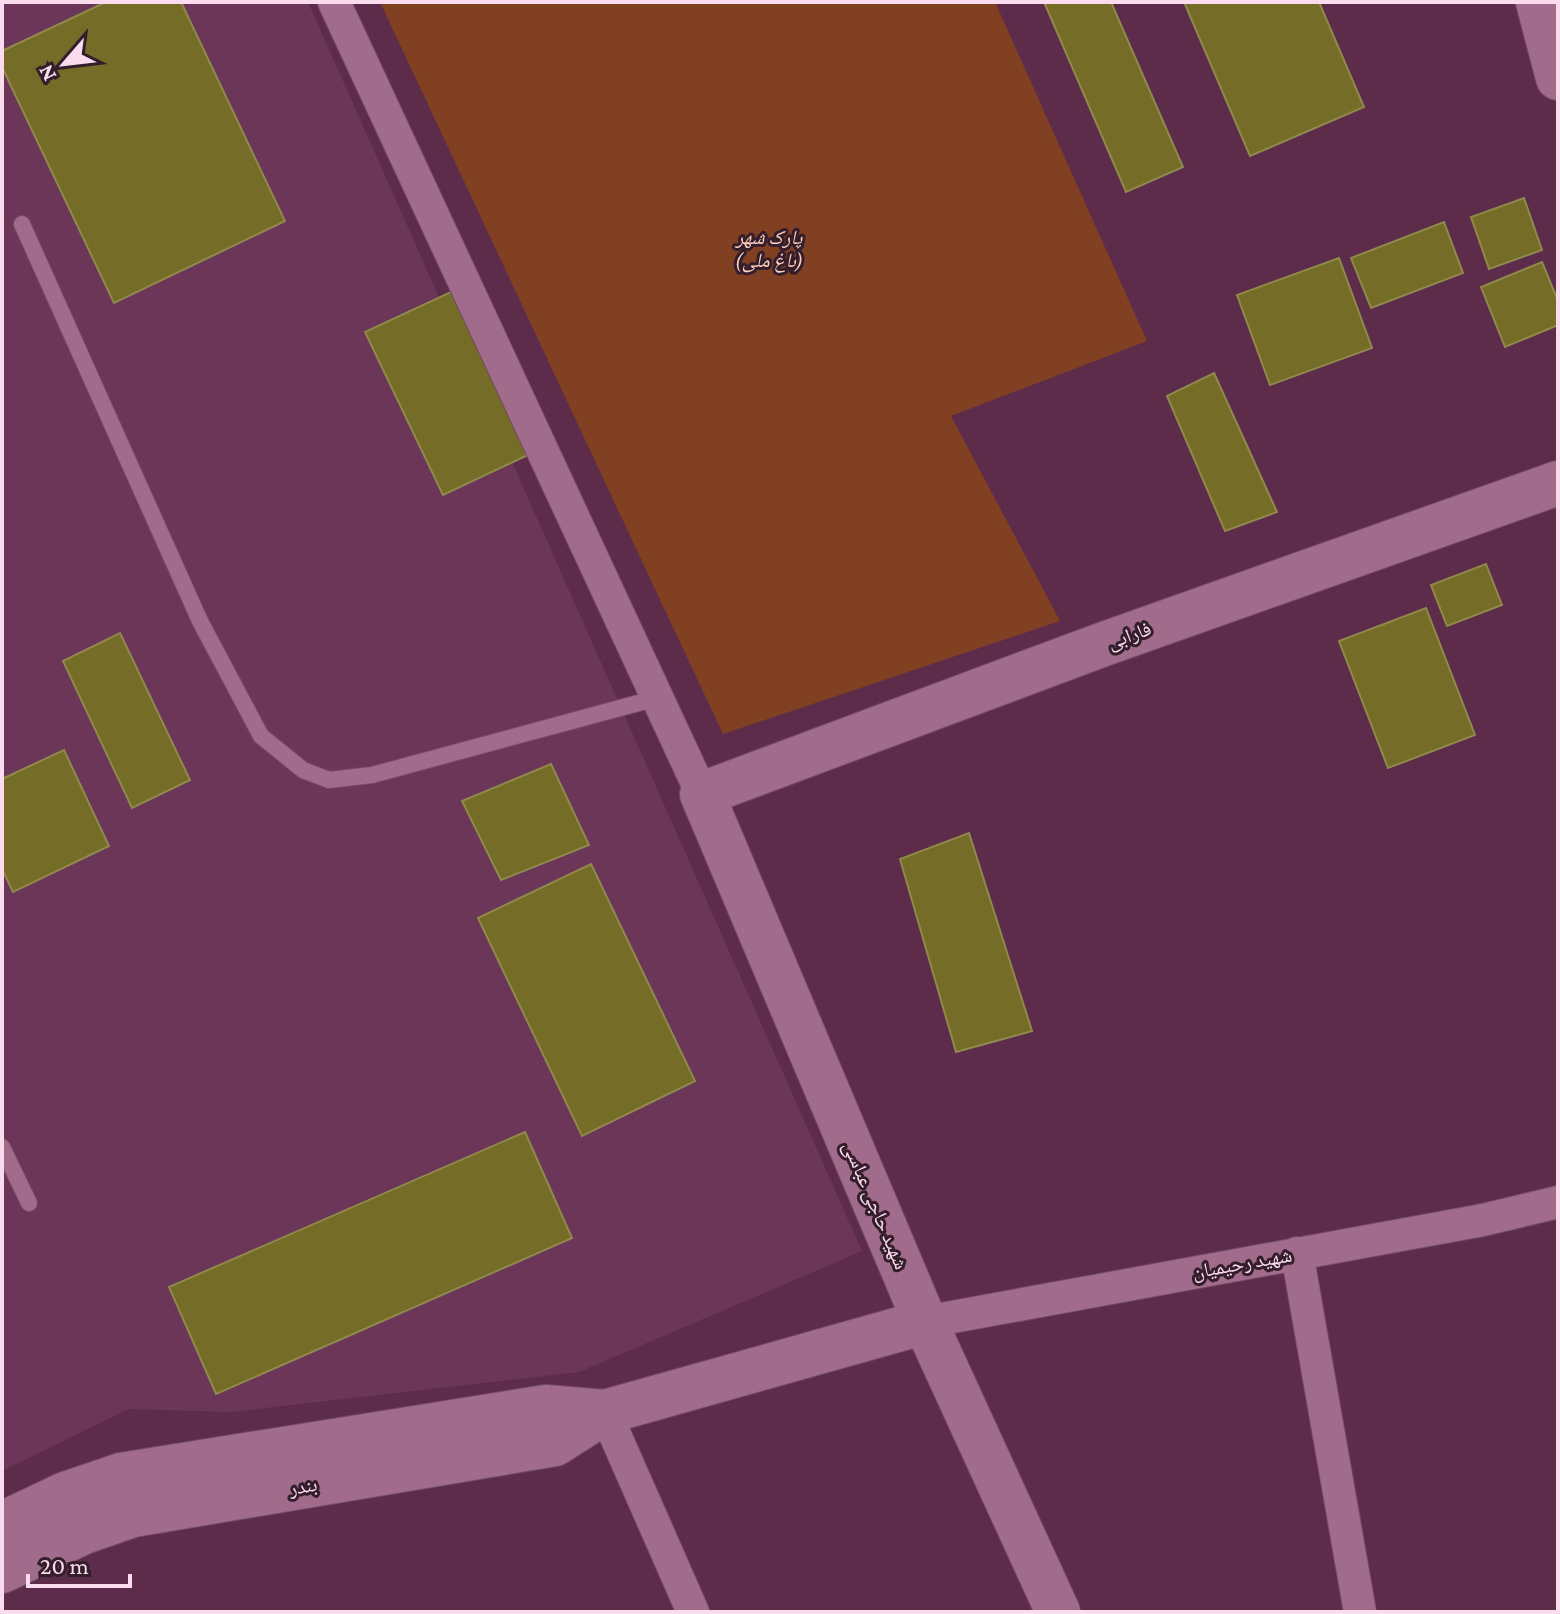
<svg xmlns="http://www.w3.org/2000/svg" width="1560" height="1614" font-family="'Crimson Pro','Noto Naskh Arabic',serif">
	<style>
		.built { fill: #6c3659 }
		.green { fill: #824023 }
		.building { fill: #746c27; stroke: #8f894c; stroke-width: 2 }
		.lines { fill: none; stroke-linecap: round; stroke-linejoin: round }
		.lane-casing { stroke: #744b66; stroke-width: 18 }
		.street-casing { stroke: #744b66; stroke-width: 34 }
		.secondary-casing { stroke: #744b66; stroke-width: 46 }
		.lane { stroke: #a16b8b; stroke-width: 16 }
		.street { stroke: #a16b8b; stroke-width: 32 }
		.secondary { stroke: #a16b8b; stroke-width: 44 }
		.labels { text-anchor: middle; stroke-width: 6; stroke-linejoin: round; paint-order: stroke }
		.park-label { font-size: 20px; font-style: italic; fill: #fccfbd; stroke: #341e2c }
		.street-label { font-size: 20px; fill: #fbdcee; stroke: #341e2c }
	</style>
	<rect width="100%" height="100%" fill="#5d2c4b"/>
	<path class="built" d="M2,2h306l554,1249 -283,121 -348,40 -102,-3 -127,62z"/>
	<path class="green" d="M380,2h615l152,339 -196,75 109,205 -337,113z"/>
	<path class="building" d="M106,2h75l104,219 -171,82 -112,-236v-16z
		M1044,2h67l72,165 -57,25z
		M1184,2h135l45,105 -114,49z
		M1524,198l18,52 -53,19 -18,-52z
		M1444,222l19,51 -92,35 -20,-50z
		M1339,258l33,90 -102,37 -33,-90z
		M1542,262l16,39v24l-53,22 -24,-60z
		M453,291l77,163 -87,41 -78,-163z
		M1214,373l63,139 -52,19 -58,-135z
		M1486,564l16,41 -55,21 -16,-41z
		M1426,608l49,127 -87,33 -49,-127z
		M120,633l70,147 -58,28 -69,-147z
		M64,750l45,96 -96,46 -11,-23v-90z
		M551,764l38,81 -88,35 -39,-79z
		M969,833l63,198 -76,21 -56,-193z
		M591,864l104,217 -113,55 -104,-218z
		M525,1132l47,106 -356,156 -47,-107z"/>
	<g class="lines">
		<defs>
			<path id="lane" d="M22,224l178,397 61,115 42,34 26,10 43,-5 285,-77
				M2,1147l27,56"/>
			<path id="street" d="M334,2l368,792
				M1297,1253l63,359
				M925,1322l558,-102 75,-18
				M605,1412l88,200"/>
			<path id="secondary" d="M1538,2l20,76
				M2,1524l63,-30 56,-19 425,-68 59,5
				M2,1571l82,-39 49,-17 422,-71 50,-32 320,-90
				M1058,1612l-133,-290 -223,-528 402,-150 454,-161"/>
		</defs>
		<use href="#lane" class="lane-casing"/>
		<use href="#street" class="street-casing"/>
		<use href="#secondary" class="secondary-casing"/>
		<use href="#lane" class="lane"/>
		<use href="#street" class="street"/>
		<use href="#secondary" class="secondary"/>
	</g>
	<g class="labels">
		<g class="park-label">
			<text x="769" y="244">پارک شهر<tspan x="769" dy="23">(باغ ملی)</tspan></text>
		</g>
		<g class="street-label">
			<text transform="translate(1129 635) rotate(-20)" y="7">فارابی</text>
			<text transform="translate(876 1205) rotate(67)" y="7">شهید حاجی عباسی</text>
			<text transform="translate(1242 1263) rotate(-10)" y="7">شهید رحیمیان</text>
			<text transform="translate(303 1486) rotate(-10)" y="7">بندر</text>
		</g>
	</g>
	<rect width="1560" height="1614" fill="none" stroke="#fbdcee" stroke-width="8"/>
	<g transform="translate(64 64) rotate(242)" stroke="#341e2c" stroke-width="6" paint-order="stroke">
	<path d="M0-6L14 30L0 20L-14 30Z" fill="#fbdcee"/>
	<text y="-12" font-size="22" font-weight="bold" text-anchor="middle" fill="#fbdcee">N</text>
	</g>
	<path d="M28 1574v12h102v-12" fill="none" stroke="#fbdcee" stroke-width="4"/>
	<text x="40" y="1574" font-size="24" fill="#fbdcee" stroke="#341e2c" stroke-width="6" paint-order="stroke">20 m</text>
</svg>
